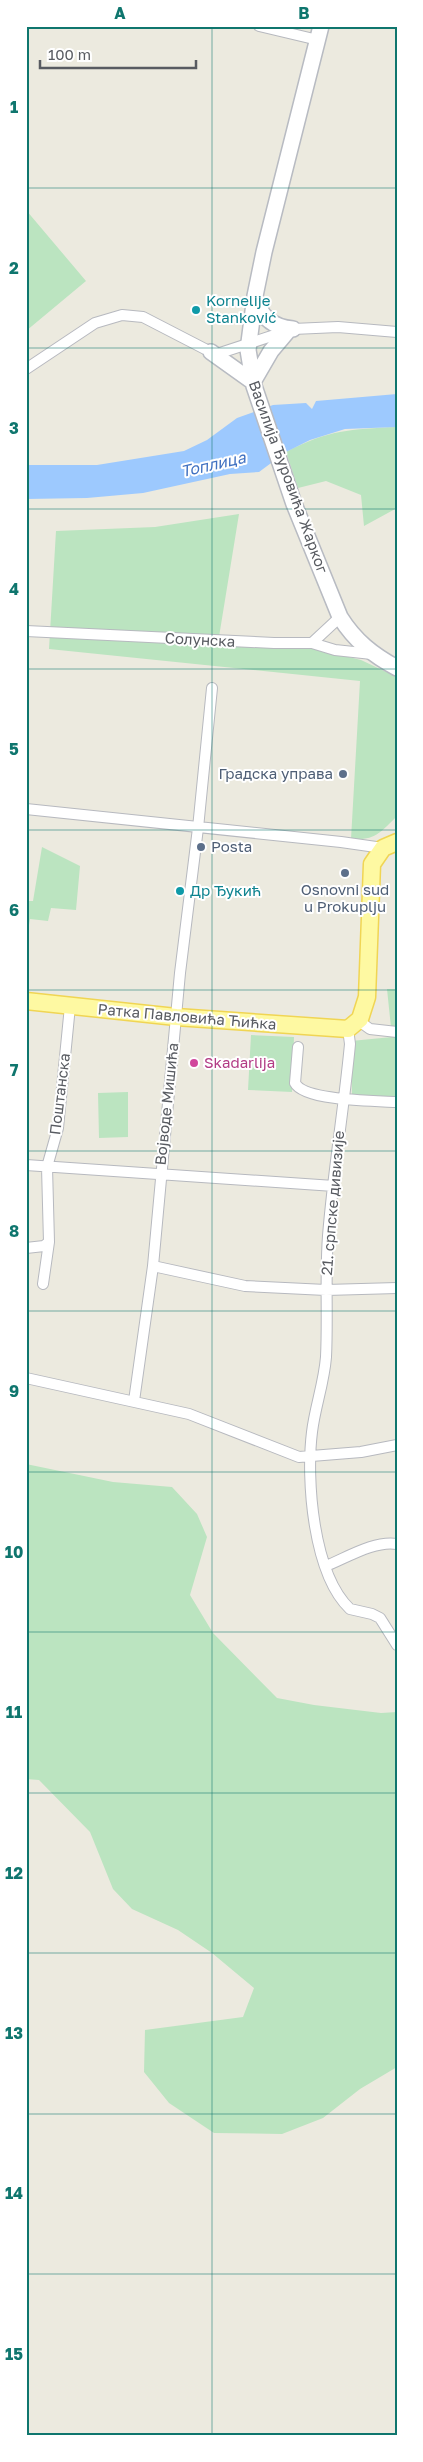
<svg xmlns="http://www.w3.org/2000/svg" width="423" height="2462" font-family="'Golos Text',sans-serif">
	<style>
		.green { fill: #bbe4c0 }
		.water { fill: #9dc9fe }
		.lines { fill: none; stroke-linecap: round; stroke-linejoin: round }
		.street-casing { stroke: #b7b9bf; stroke-width: 12 }
		.secondary-casing { stroke: #b8bbc2; stroke-width: 18 }
		.primary-casing { stroke: #f0d554; stroke-width: 19 }
		.street { stroke: #fff; stroke-width: 10 }
		.secondary { stroke: #fff; stroke-width: 15 }
		.primary { stroke: #fef9a2; stroke-width: 16 }
		.grid { fill: none; stroke: #0f766e; stroke-width: 1; stroke-opacity: 0.55 }
		.culture-dot { fill: #0f9aa8; stroke: #fff; stroke-width: 2 }
		.service-dot { fill: #5c6f8a; stroke: #fff; stroke-width: 2 }
		.hotel-dot { fill: #d1479c; stroke: #fff; stroke-width: 2 }
		.labels { text-anchor: middle; stroke-width: 4; stroke-linejoin: round; paint-order: stroke }
		.culture-label { font-size: 15px; fill: #0d838f; stroke: #fff; text-anchor: start }
		.street-label { font-size: 15px; fill: #585b61; stroke: #fff }
		.service-label { font-size: 15px; fill: #4e5e75; stroke: #fff; text-anchor: end }
		.hotel-label { font-size: 15px; fill: #b23c85; stroke: #fff; text-anchor: start }
		.water-label { font-size: 16px; font-style: italic; fill: #4071c1; stroke: #fff }
		.neatline { fill: none; stroke: #0f766e; stroke-width: 2 }
		.grid-label { font-size: 16px; text-anchor: middle; font-weight: bold; fill: #0f766e }
	</style>
	<rect width="100%" height="100%" fill="#eceadf"/>
	<path class="green" d="M26,210l60,71 -60,50z
		M397,427v81l-33,18 -3,-31 -35,-14 -28,7 -12,-36c42,-22 65,-23 111,-25z
		M239,514l-21,129 94,5 49,12 36,17v139c-16,16 -22,25 -46,23l9,-158 -311,-32 7,-118 99,-4z
		M42,847l38,19 -4,44 -25,-2 -3,13 -18,-2 -3,18 -1,-36h7z
		M387,989h10v109l-45,-1 -1,-56 41,-4z
		M251,1035l43,2 -2,55 -44,-2z
		M128,1092v45l-29,1 -1,-45z
		M26,1464l87,18 59,5 25,27 10,23 -17,58 23,38 64,65 37,7 67,8 16,-1v355l-37,22 -37,29 -41,16 -68,-1 -45,-30 -25,-31 1,-42 98,-13 11,-29 -42,-35 -34,-23 -46,-21 -19,-20 -23,-57 -51,-52 -13,-1z"/>
	<path class="water" d="M397,394v33l-52,2 -35,11 -24,12 -27,20 -29,2 -87,19 -56,5 -61,1v-34h71l87,-14 23,-11 30,-22 36,-13 33,-2 6,6 4,-8z"/>
	<g class="lines">
		<defs>
			<path id="street" d="M259,26l59,14
				M26,369l69,-46 27,-8 21,2 62,32 12,5 76,-25 45,-2 59,5
				M26,631l248,12h38l23,7 37,4
				M312,643l28,-26
				M26,809l315,33 42,6
				M359,1021l11,8 27,3
				M348,1029l2,15c-6,64 -17,128 -22,192 -3,40 0,81 -2,121 -2,26 -11,50 -14,75 -6,48 1,142 38,177l22,5 8,4 17,27
				M298,1047l-3,36c9,18 82,18 102,19
				M26,1165l308,21
				M26,1248l18,-2 5,-4
				M153,1266l92,20 81,4 71,-2
				M43,1284l6,-42 -2,-75 11,-39 12,-122
				M26,1378l163,36 110,43 62,-5 36,-7
				M134,1401l19,-135 27,-293 18,-145 14,-140
				M326,1566c20,-8 49,-26 71,-22"/>
			<path id="secondary" d="M321,26l-57,226 -9,44 -7,54 6,36 40,118 46,113c15,24 33,38 57,51
				M255,296c5,21 17,31 38,33
				M211,352l42,30 18,-31 16,-19"/>
			<path id="primary" d="M26,1001l150,16 172,12 12,-10 7,-22 5,-133 11,-16 14,-6"/>
		</defs>
		<use href="#street" class="street-casing"/>
		<use href="#secondary" class="secondary-casing"/>
		<use href="#primary" class="primary-casing"/>
		<use href="#street" class="street"/>
		<use href="#secondary" class="secondary"/>
		<use href="#primary" class="primary"/>
	</g>
	<path class="grid" d="M212,26v2410M26,188h371M26,348h371M26,509h371M26,669h371M26,830h371M26,990h371M26,1151h371M26,1311h371M26,1472h371M26,1632h371M26,1793h371M26,1953h371M26,2114h371M26,2274h371"/>
	<g class="culture-dot">
		<circle cx="196" cy="310" r="5"/>
		<circle cx="180" cy="891" r="5"/>
	</g>
	<g class="service-dot">
		<circle cx="343" cy="774" r="5"/>
		<circle cx="201" cy="847" r="5"/>
		<circle cx="345" cy="873" r="5"/>
	</g>
	<circle class="hotel-dot" cx="194" cy="1063" r="5"/>
	<g class="labels">
		<g class="culture-label">
			<text x="206" y="306">Kornelije<tspan x="206" dy="17">Stanković</tspan></text>
			<text x="190" y="896">Др Ђукић</text>
		</g>
		<g class="street-label">
			<text transform="translate(288 477) rotate(70)" y="5">Василија Ђуровића Жарког</text>
			<text transform="translate(200 640) rotate(3)" y="5">Солунска</text>
			<text transform="translate(187 1017) rotate(5)" y="5">Ратка Павловића Ћићка</text>
			<text transform="translate(60 1094) rotate(-83)" y="5">Поштанска</text>
			<text transform="translate(167 1104) rotate(-84)" y="5">Војводе Мишића</text>
			<text transform="translate(333 1203) rotate(-85)" y="5">21. српске дивизије</text>
		</g>
		<g class="service-label">
			<text x="333" y="779">Градска управа</text>
			<text x="211" y="852" text-anchor="start">Posta</text>
			<text x="345" y="895" text-anchor="middle">Osnovni sud<tspan x="345" dy="17">u Prokuplju</tspan></text>
		</g>
		<g class="hotel-label">
			<text x="204" y="1068">Skadarlija</text>
		</g>
		<g class="water-label">
			<text transform="translate(213 464) rotate(-13)" y="6">Топлица</text>
		</g>
	</g>
	<rect width="423" height="2462" fill="none" stroke="#ffffff" stroke-width="55"/>
	<path d="M40 60v8h156v-8" fill="none" stroke="#585b61" stroke-width="2.5"/>
	<text x="48" y="60" font-size="15" fill="#585b61" stroke="#ffffff" stroke-width="4" paint-order="stroke">100 m</text>
	<rect x="28" y="28" width="368" height="2406" class="neatline"/>
	<g class="grid-label">
		<text x="120" y="19">A</text>
		<text x="304" y="19">B</text>
		<text x="14" y="113">1</text>
		<text x="14" y="274">2</text>
		<text x="14" y="434">3</text>
		<text x="14" y="595">4</text>
		<text x="14" y="755">5</text>
		<text x="14" y="916">6</text>
		<text x="14" y="1076">7</text>
		<text x="14" y="1237">8</text>
		<text x="14" y="1397">9</text>
		<text x="14" y="1558">10</text>
		<text x="14" y="1718">11</text>
		<text x="14" y="1879">12</text>
		<text x="14" y="2039">13</text>
		<text x="14" y="2199">14</text>
		<text x="14" y="2360">15</text>
	</g>
</svg>
